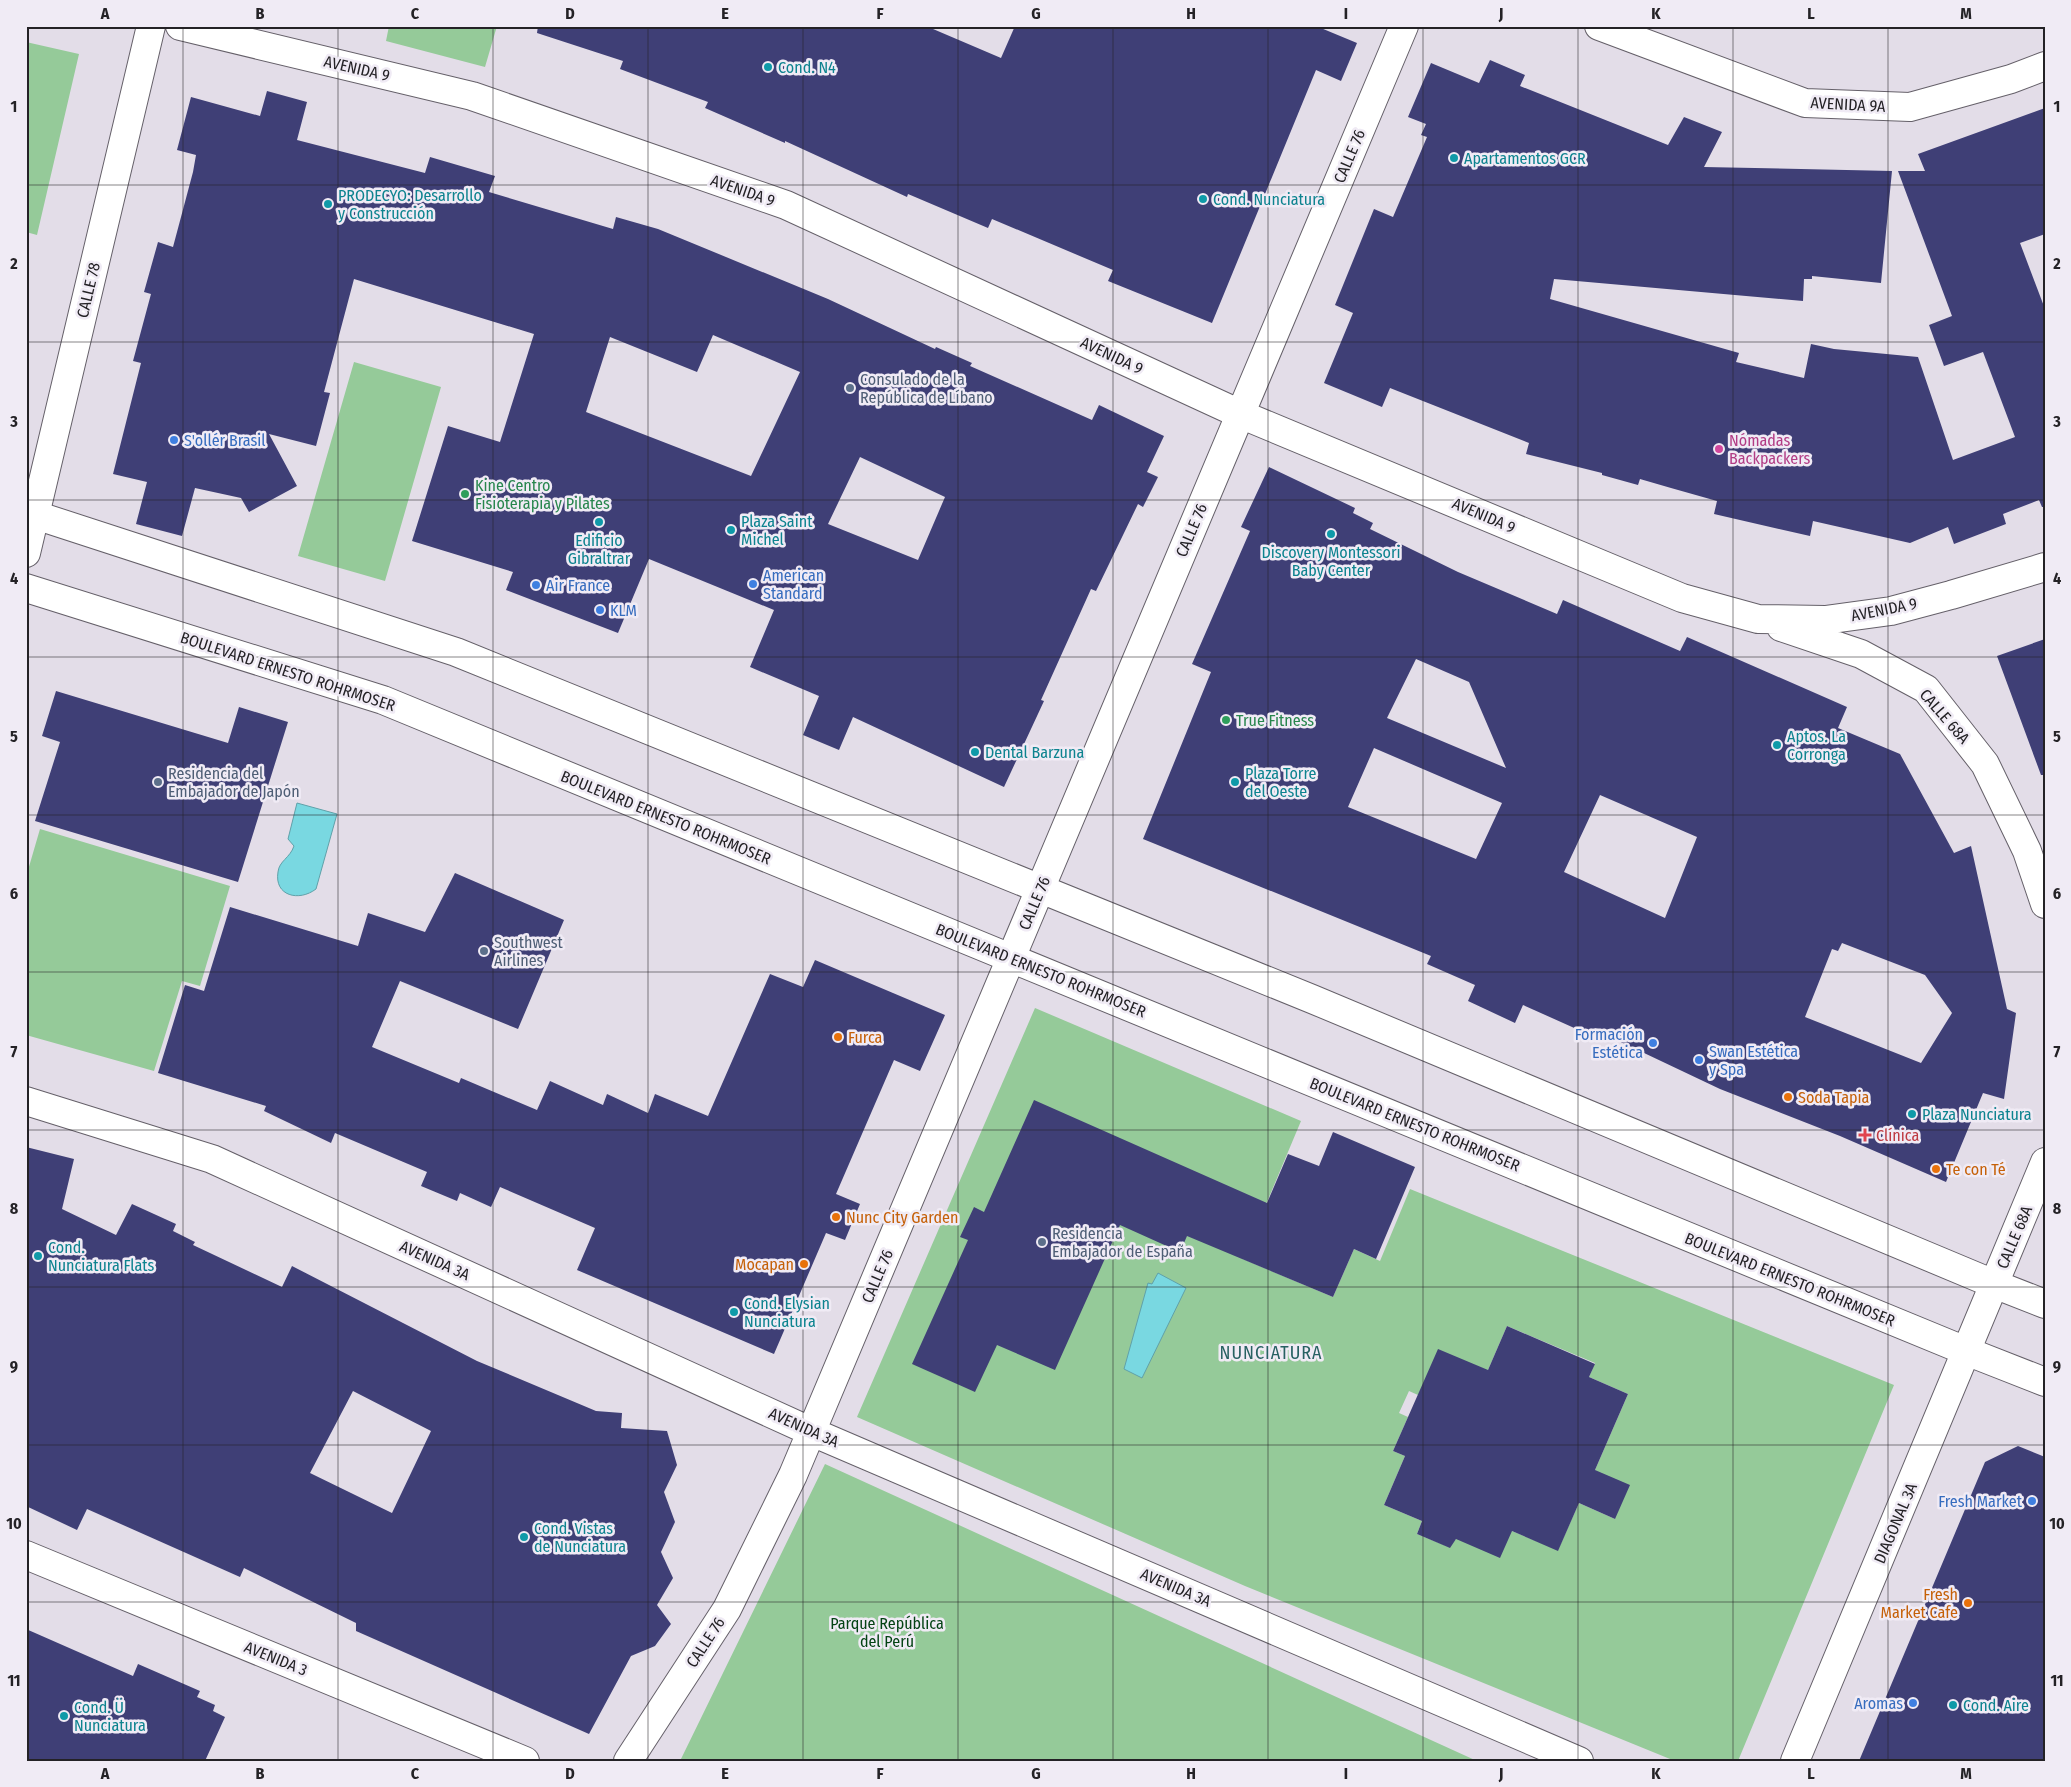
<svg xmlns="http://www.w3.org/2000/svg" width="2071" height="1787" font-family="'Fira Sans Condensed',sans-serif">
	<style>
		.green { fill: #95ca99; fill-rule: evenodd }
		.water { fill: #79d8e1; stroke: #60a1a9 }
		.building { fill: #3f3f76; fill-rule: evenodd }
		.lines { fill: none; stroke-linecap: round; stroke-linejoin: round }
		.minor-casing { stroke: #656069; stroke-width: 30 }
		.secondary-casing { stroke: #656069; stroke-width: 30 }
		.minor { stroke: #fff; stroke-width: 28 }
		.secondary { stroke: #fff; stroke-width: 28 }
		.grid { fill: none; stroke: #242226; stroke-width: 1; stroke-opacity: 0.55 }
		.culture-dot { fill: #0f9aa8; stroke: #f0ebf5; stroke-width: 2 }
		.service-dot { fill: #5c6f8a; stroke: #f0ebf5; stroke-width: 2 }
		.shop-dot { fill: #3f7fe0; stroke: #f0ebf5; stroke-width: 2 }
		.hotel-dot { fill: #d1479c; stroke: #f0ebf5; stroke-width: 2 }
		.leisure-dot { fill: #2e9e5b; stroke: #f0ebf5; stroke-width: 2 }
		.food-dot { fill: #e8710a; stroke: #f0ebf5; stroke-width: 2 }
		.health-dot { fill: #e0444e; stroke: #f0ebf5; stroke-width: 2 }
		.labels { text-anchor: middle; stroke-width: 5; stroke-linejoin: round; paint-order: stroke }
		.culture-label { font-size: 16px; fill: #0d838f; stroke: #f0ebf5; text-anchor: start }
		.street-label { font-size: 16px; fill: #242226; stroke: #f0ebf5 }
		.service-label { font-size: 16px; fill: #4e5e75; stroke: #f0ebf5; text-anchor: start }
		.shop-label { font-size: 16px; fill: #366cbe; stroke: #f0ebf5; text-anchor: start }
		.hotel-label { font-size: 16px; fill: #b23c85; stroke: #f0ebf5; text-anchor: start }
		.leisure-label { font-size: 16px; fill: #27864d; stroke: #f0ebf5; text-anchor: start }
		.food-label { font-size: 16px; fill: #c56008; stroke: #f0ebf5; text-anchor: start }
		.health-label { font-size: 16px; fill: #be3a42; stroke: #f0ebf5; text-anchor: start }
		.park-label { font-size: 16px; fill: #044314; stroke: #f0ebf5 }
		.neighbourhood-label { font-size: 18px; letter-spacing: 1px; fill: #276162; stroke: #f0ebf5 }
		.neatline { fill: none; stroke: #242226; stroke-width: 2 }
		.grid-label { font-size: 16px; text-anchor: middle; font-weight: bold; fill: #242226 }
	</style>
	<rect width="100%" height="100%" fill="#e3dde8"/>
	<path class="green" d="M389,26h108l-12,41 -99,-26z
		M26,42l53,12 -42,181 -11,-3z
		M354,362l87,25 -56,194 -87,-25z
		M40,829l190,57 -30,100 -18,-5 -28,90 -128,-36v-158z
		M1035,1008l266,113 -58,138 90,38 21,-48 26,12 30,-72 484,196 -156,376h-63l-430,-175 -388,-169zM1507,1326l88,37 -6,14 39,17 -33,76 20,49 -36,-16 -21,47 -46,-19 -56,8 -7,8 -32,-13 5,-13 -38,-16 21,-49 -12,-5 15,-34 -9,-4 10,-22 9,4 70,-25z
		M825,1464l652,297h-797z"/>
	<path class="water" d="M297,803l40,11 -21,75c-17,13 -42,7 -38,-17 1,-11 12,-14 16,-26l-6,-7z
		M1158,1273l28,15 -44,90 -18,-9 24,-86 4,1z"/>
	<path class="building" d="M538,26h388l75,32 14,-32h301l41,17 -16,38 -25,-11 -104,253 -104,-42 5,-11 -121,-51 -4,9 -80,-34 -1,3 -122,-56v2l-80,-35 3,-6 -88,-33 3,-8 -86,-28z
		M1490,60l35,15 -5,11 148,59 16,-28 38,15 -18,35 188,4 -11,112 -69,-7v3h-8l-1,22 -249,-22 -4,20 189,54 -3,9 68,16 7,-34 23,5 84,8 35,103 62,-23 -32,-85 -39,14 -15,-41 23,-9 -54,-145h27l-7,-17 127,-46v126l-25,9 25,66v198h-3l-3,-7 -36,14 3,10 -52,20 -6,-17 -38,16 -97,-22 -3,15 -96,-22 3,-13 -46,-13 -31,-9 -2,6 -36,-10v-2l-76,-19 3,-11 -139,-55 -8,19 -58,-24 29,-70 -18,-8 39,-96 19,8 34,-80 -6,-2 5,-11 -18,-7 23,-54 48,20z
		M267,91l40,11 -10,38 128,33 5,-16 65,19 -6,16 124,37 3,-12 42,12 170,70 107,50 1,-2 36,16 -2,3 122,54 7,-15 65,31 -17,36 11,5 -15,30 -5,-3 -42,87 -5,-2 -50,111 3,1 -40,86 -151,-70 -14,33 -36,-15 16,-39 -69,-29 24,-57 -125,-51 -31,74 -112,-43 7,-18 -101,-31 36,-115 52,16 34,-108 -180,-55 -30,113 6,1 -14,53 -47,-12 28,52 -48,26 -8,-14 -46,-10 -13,48 -46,-12 11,-42 -34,-8 28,-111 -8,-2 18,-67 -7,-2 14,-50 15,5 20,-75 3,-17 -19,-5 14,-53 69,19zM713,335l87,37 -49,104 -165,-64 24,-75 87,35zM860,457l85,40 -27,63 -90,-36z
		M1269,467l86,41 -2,5 20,10 -3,6 88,43 99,42 6,-14 117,51 7,-14 160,70 -9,21 62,26 54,99 17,-7 36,163 9,4 -12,86 -21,-6 -37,89 -106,-46 -120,-47 -116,-55 -3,6 -78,-35 -8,18 -47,-22 7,-16 -48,-21 4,-8 -288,-117 68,-167 -19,-8 58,-133 -9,-4zM1416,659l53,23 37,86 -119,-50zM1374,748l128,55 -26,56 -128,-52zM1600,795l97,42 -32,81 -101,-46zM1842,943l83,32 27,38 -31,50 -116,-46 27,-68 6,2z
		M2045,639v136h-4l-44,-119z
		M56,691l172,52 11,-36 49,15 -50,160 -203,-61 25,-79 -18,-6z
		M455,873l109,47 -46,109 -118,-48 -28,66 87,36 2,-5 76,32 13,-29 53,24 4,-11 41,19 7,-19 53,22 62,-142 33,13 12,-27 130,55 -25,56 -26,-11 -58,134 24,10 -15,36 -19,-7 -52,121 -197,-84 18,-42 -95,-41 -9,20 -31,-14 -3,8 -36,-15 6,-14 -92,-39 -4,10 -67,-32 2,-5 -108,-33 27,-88 19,6 26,-84 128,39 10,-33 57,19z
		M1034,1100l233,103 21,-49 31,12 14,-34 82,35 -39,92 -22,-10 -21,48 -146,-61 -7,16 -60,-27 -65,145 -58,-25 -22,47 -63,-28 56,-124 -8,-3 14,-30 10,5z
		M26,1147l48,12 -12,50 54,26 16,-31 44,20 -3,7 22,11 -2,3 89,42 10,-21 185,95 119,50 26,2 -1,15 46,3 10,34 -13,27 11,30 -14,30 12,26 -16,27 14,19 -16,22 -24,10 -42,78 -233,-103v-8l-112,-55 -4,9 -153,-68 -10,21 -51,-24zM353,1391l78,40 -39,82 -82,-40z
		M1507,1326l88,38 -6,13 39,17 -33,76 35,15 -15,34 -36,-16 -21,48 -46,-20 -12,27 -44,-19 -6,9 -33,-14 5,-13 -38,-16 21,-49 -12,-5 45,-102 50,21z
		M2018,1446l27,11v304h-186l126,-299z
		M26,1629l107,47 5,-12 62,27 -3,6 18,8 -2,6 12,6 -20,44h-179z"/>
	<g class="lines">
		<defs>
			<path id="minor" d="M180,26l292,70 314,109 454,209 442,184 76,21 67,1 66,-9 60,-16 94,-28
				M1599,26l206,77 105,4 101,-28 34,-13
				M26,553l125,-527
				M1781,627l80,27 65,35 59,75 42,87 18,53
				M26,1101l186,58 600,273 767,329
				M26,1555l499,206
				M628,1761l99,-152 66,-134 611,-1449
				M1795,1761l250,-599"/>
			<path id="secondary" d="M26,512l430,140 856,347 682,285 51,20
				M26,588l357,112 1583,651 79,31"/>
		</defs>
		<use href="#minor" class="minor-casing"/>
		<use href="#secondary" class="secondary-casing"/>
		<use href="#minor" class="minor"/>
		<use href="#secondary" class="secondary"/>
	</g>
	<path class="grid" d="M183,26v1735M338,26v1735M493,26v1735M648,26v1735M803,26v1735M958,26v1735M1113,26v1735M1268,26v1735M1423,26v1735M1578,26v1735M1733,26v1735M1888,26v1735M26,185h2019M26,342h2019M26,500h2019M26,657h2019M26,815h2019M26,972h2019M26,1130h2019M26,1287h2019M26,1445h2019M26,1602h2019"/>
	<g class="culture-dot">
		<circle cx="768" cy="67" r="5"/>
		<circle cx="1454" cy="158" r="5"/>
		<circle cx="1203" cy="199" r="5"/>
		<circle cx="328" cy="204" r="5"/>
		<circle cx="599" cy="522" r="5"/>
		<circle cx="731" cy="530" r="5"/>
		<circle cx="1331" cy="534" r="5"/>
		<circle cx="1777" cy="745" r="5"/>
		<circle cx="975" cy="752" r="5"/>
		<circle cx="1235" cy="782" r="5"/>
		<circle cx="1912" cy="1114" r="5"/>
		<circle cx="38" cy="1256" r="5"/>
		<circle cx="734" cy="1312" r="5"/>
		<circle cx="524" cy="1537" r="5"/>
		<circle cx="1953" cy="1705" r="5"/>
		<circle cx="64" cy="1716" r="5"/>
	</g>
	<g class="service-dot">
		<circle cx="850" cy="388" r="5"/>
		<circle cx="158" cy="782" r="5"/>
		<circle cx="484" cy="951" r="5"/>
		<circle cx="1042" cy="1242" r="5"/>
	</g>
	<g class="shop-dot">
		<circle cx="174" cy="440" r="5"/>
		<circle cx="753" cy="584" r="5"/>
		<circle cx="536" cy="585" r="5"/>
		<circle cx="600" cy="610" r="5"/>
		<circle cx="1653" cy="1043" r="5"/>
		<circle cx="1699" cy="1060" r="5"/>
		<circle cx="2032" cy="1501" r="5"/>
		<circle cx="1913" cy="1703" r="5"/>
	</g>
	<circle class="hotel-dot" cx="1719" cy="449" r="5"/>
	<g class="leisure-dot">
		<circle cx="465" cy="494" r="5"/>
		<circle cx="1226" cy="720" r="5"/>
	</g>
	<g class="food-dot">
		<circle cx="838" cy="1037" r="5"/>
		<circle cx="1788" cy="1097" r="5"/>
		<circle cx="1936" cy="1169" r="5"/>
		<circle cx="836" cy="1217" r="5"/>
		<circle cx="804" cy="1264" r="5"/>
		<circle cx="1968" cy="1603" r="5"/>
	</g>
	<path class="health-dot" d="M1862.5 1127.5h5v5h5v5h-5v5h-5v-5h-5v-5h5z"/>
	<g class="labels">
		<g class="culture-label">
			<text x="778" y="73">Cond. N4</text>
			<text x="1464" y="164">Apartamentos GCR</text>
			<text x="338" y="201">PRODECYO: Desarrollo<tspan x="338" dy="18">y Construcción</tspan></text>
			<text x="1213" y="205">Cond. Nunciatura</text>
			<text x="741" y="527">Plaza Saint<tspan x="741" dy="18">Michel</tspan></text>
			<text x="599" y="546" text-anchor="middle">Edificio<tspan x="599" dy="18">Gibraltrar</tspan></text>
			<text x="1331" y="558" text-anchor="middle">Discovery Montessori<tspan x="1331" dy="18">Baby Center</tspan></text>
			<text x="1787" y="742">Aptos. La<tspan x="1787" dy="18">Corronga</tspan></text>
			<text x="985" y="758">Dental Barzuna</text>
			<text x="1245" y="779">Plaza Torre<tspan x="1245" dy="18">del Oeste</tspan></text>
			<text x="1922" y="1120">Plaza Nunciatura</text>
			<text x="48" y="1253">Cond.<tspan x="48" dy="18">Nunciatura Flats</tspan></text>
			<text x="744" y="1309">Cond. Elysian<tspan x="744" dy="18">Nunciatura</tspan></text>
			<text x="534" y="1534">Cond. Vistas<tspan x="534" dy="18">de Nunciatura</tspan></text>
			<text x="1963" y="1711">Cond. Aire</text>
			<text x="74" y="1713">Cond. Ü<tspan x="74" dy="18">Nunciatura</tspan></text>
		</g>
		<g class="street-label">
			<text transform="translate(357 68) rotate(13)" y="6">AVENIDA 9</text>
			<text transform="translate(1848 104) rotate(3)" y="6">AVENIDA 9A</text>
			<text transform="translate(1349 156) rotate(-67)" y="6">CALLE 76</text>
			<text transform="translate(743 190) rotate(19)" y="6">AVENIDA 9</text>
			<text transform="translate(88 290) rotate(-77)" y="6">CALLE 78</text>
			<text transform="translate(1112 355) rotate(25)" y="6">AVENIDA 9</text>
			<text transform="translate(1484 515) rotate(23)" y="6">AVENIDA 9</text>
			<text transform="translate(1191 530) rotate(-67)" y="6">CALLE 76</text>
			<text transform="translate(1884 609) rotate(-11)" y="6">AVENIDA 9</text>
			<text transform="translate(288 671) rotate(18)" y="6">BOULEVARD ERNESTO ROHRMOSER</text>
			<text transform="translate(1945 716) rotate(49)" y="6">CALLE 68A</text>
			<text transform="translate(666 817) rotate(22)" y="6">BOULEVARD ERNESTO ROHRMOSER</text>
			<text transform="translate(1034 903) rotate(-67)" y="6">CALLE 76</text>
			<text transform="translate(1041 970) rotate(22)" y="6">BOULEVARD ERNESTO ROHRMOSER</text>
			<text transform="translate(1415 1124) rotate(22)" y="6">BOULEVARD ERNESTO ROHRMOSER</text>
			<text transform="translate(2014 1237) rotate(-67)" y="6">CALLE 68A</text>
			<text transform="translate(435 1260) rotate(24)" y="6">AVENIDA 3A</text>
			<text transform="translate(877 1276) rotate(-67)" y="6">CALLE 76</text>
			<text transform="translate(1790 1279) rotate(22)" y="6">BOULEVARD ERNESTO ROHRMOSER</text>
			<text transform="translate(804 1427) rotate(24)" y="6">AVENIDA 3A</text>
			<text transform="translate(1895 1523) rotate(-67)" y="6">DIAGONAL 3A</text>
			<text transform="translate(1176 1587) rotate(23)" y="6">AVENIDA 3A</text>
			<text transform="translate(705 1642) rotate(-57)" y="6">CALLE 76</text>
			<text transform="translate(276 1658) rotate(22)" y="6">AVENIDA 3</text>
		</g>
		<g class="service-label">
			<text x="860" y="385">Consulado de la<tspan x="860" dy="18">República de Líbano</tspan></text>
			<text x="168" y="779">Residencia del<tspan x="168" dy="18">Embajador de Japón</tspan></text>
			<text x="494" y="948">Southwest<tspan x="494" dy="18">Airlines</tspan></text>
			<text x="1052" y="1239">Residencia<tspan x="1052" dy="18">Embajador de España</tspan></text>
		</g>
		<g class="shop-label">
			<text x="184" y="446">S'ollér Brasil</text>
			<text x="763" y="581">American<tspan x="763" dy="18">Standard</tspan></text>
			<text x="546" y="591">Air France</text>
			<text x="610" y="616">KLM</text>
			<text x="1643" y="1040" text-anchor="end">Formación<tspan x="1643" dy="18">Estética</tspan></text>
			<text x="1709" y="1057">Swan Estética<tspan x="1709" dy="18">y Spa</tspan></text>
			<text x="2022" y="1507" text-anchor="end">Fresh Market</text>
			<text x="1903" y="1709" text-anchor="end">Aromas</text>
		</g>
		<g class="hotel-label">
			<text x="1729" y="446">Nómadas<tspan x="1729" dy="18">Backpackers</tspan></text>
		</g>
		<g class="leisure-label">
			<text x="475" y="491">Kine Centro<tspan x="475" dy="18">Fisioterapia y Pilates</tspan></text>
			<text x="1236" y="726">True Fitness</text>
		</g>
		<g class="food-label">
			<text x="848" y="1043">Furca</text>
			<text x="1798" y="1103">Soda Tapia</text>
			<text x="1946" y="1175">Te con Té</text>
			<text x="846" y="1223">Nunc City Garden</text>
			<text x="794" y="1270" text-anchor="end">Mocapan</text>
			<text x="1958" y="1600" text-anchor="end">Fresh<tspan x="1958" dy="18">Market Cafe</tspan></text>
		</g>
		<g class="health-label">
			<text x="1876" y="1141">Clínica</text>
		</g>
		<g class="park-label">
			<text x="887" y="1629">Parque República<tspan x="887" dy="18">del Perú</tspan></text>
		</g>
		<g class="neighbourhood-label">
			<text x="1271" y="1359">NUNCIATURA</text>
		</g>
	</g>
	<rect width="2071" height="1787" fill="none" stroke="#f0ebf5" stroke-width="55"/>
	<rect x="28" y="28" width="2016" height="1732" class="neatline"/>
	<g class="grid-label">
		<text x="105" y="19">A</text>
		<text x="260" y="19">B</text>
		<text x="415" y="19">C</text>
		<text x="570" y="19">D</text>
		<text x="725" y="19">E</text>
		<text x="880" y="19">F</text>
		<text x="1036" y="19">G</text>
		<text x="1191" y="19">H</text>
		<text x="1346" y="19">I</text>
		<text x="1501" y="19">J</text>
		<text x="1656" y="19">K</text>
		<text x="1811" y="19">L</text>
		<text x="1966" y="19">M</text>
		<text x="14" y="112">1</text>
		<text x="2057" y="112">1</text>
		<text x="14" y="269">2</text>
		<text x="2057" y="269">2</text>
		<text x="14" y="427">3</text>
		<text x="2057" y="427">3</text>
		<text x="14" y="584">4</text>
		<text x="2057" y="584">4</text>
		<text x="14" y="742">5</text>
		<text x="2057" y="742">5</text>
		<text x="14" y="899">6</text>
		<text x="2057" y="899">6</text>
		<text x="14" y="1057">7</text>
		<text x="2057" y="1057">7</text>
		<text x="14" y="1214">8</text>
		<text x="2057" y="1214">8</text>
		<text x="14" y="1372">9</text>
		<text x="2057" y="1372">9</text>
		<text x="14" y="1529">10</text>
		<text x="2057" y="1529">10</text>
		<text x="14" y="1686">11</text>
		<text x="2057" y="1686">11</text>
		<text x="105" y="1779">A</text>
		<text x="260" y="1779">B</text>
		<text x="415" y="1779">C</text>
		<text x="570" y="1779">D</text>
		<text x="725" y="1779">E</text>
		<text x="880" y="1779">F</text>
		<text x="1036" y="1779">G</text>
		<text x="1191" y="1779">H</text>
		<text x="1346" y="1779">I</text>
		<text x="1501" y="1779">J</text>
		<text x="1656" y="1779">K</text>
		<text x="1811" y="1779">L</text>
		<text x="1966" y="1779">M</text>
	</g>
</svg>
